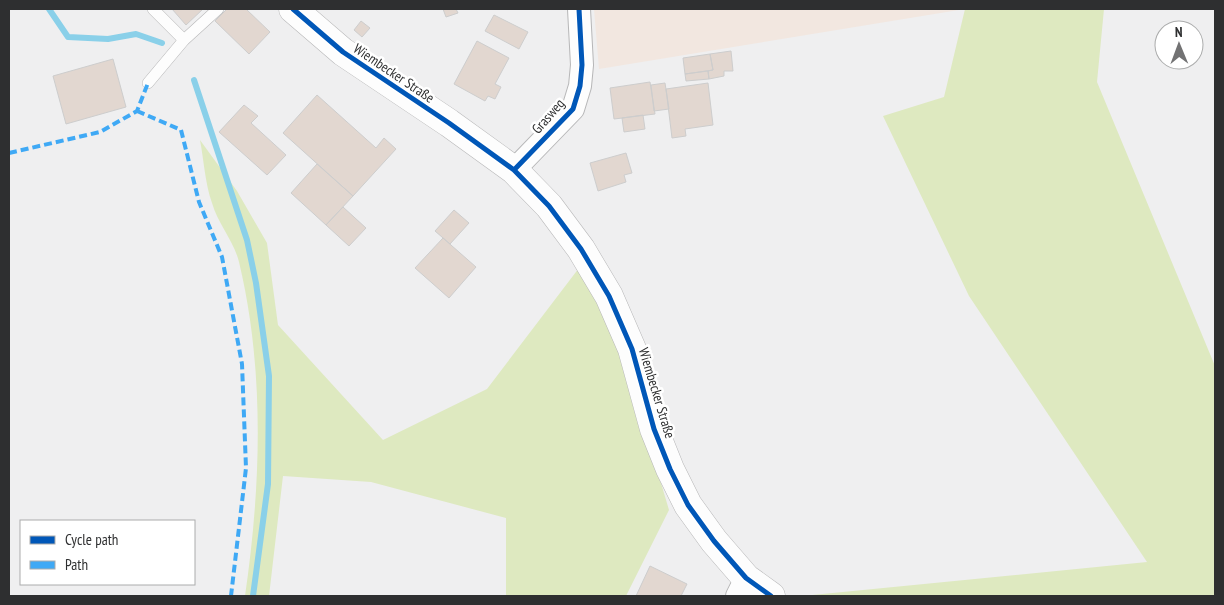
<svg xmlns="http://www.w3.org/2000/svg" width="1224" height="605" font-family="'PT Sans Narrow',sans-serif">
	<style>
		.commercial { fill: #f2e7e0 }
		.green { fill: #dee9c0 }
		.lines { fill: none; stroke-linecap: round; stroke-linejoin: round }
		.stream { stroke: #8ad0e9; stroke-width: 6 }
		.building { fill: #e2d7d0; stroke: #cdcdcd }
		.service-casing { stroke: #b7b7b8; stroke-width: 12 }
		.minor-casing { stroke: #b7b7b8; stroke-width: 24 }
		.tertiary-casing { stroke: #b7b7b8; stroke-width: 29 }
		.service { stroke: #fdfdfd; stroke-width: 11 }
		.minor { stroke: #fdfdfd; stroke-width: 22 }
		.tertiary { stroke: #fdfdfd; stroke-width: 28 }
		.quiet { stroke: #3fa9f5; stroke-width: 4; stroke-dasharray: 8 4; stroke-linecap: butt }
		.cycleway-casing { stroke: #fff; stroke-width: 8 }
		.cycleway { stroke: #0057b8; stroke-width: 5 }
		.labels { text-anchor: middle; stroke-width: 5; stroke-linejoin: round; paint-order: stroke }
		.street-label { font-size: 14px; fill: #2e2f30; stroke: #fff }
	</style>
	<rect width="100%" height="100%" fill="#efeff0"/>
	<path class="commercial" d="M594,9h371l-366,60z"/>
	<path class="green" d="M965,9h139l-7,73 118,284v230h-413l345,-34 -178,-266 -86,-180 61,-19z
		M200,140l37,51 30,52 11,82 105,115 104,-51 95,-125 40,88 47,158 -43,86h-120v-78l-135,-36 -88,-6 -14,120h-24c16,-110 20,-225 -6,-334 -5,-21 -21,-38 -27,-59 -7,-20 -8,-42 -12,-63z"/>
	<g class="lines">
		<path class="stream" d="M49,9l19,28 40,2 28,-5 26,9
			M194,80l53,160 9,43 13,93 -1,108 -15,112"/>
	</g>
	<path class="building" d="M172,9h31l-17,16z
		M227,9h19l24,23 -21,22 -34,-33z
		M443,9h13l2,4 -12,4z
		M494,15l34,17 -9,17 -34,-18z
		M361,21l9,7 -8,9 -8,-7z
		M477,41l32,17 -14,26 6,3 -6,12 -7,-3 -3,5 -31,-17z
		M731,51l2,20h-9v5l-15,3 -1,-8 5,-1 -3,-16z
		M710,54l3,16 -28,4 -2,-16z
		M113,59l13,48 -60,17 -13,-48z
		M708,71l1,8 -23,2 -1,-7z
		M650,82l5,32 -41,5 -4,-31z
		M665,83l4,26 -15,2 -3,-26z
		M708,83l5,42 -28,4 1,7 -14,2 -6,-49z
		M317,95l59,53 8,-10 12,11 -43,47 -70,-63z
		M244,105l14,11 -7,7 35,32 -19,20 -48,-43z
		M643,115l2,14 -21,3 -2,-14z
		M626,153l6,20 -8,2 2,7 -28,9 -8,-28z
		M317,164l36,32 -27,29 -35,-32z
		M343,207l23,21 -17,18 -23,-21z
		M454,210l15,13 -19,21 -15,-13z
		M443,238l33,29 -27,31 -34,-30z
		M650,566l37,18 -6,12h-45z"/>
	<g class="lines">
		<defs>
			<path id="service" d="M153,9l31,31
				M148,83l36,-43 34,-31"/>
			<path id="minor" d="M514,170l59,-61 7,-23 2,-21 -3,-56
				M737,596l9,-18"/>
			<path id="tertiary" d="M293,9l50,43 106,71 65,47 35,36 32,43 28,47 23,53 22,80 16,40 18,36 26,36 32,37 25,18"/>
		</defs>
		<use href="#service" class="service-casing"/>
		<use href="#minor" class="minor-casing"/>
		<use href="#tertiary" class="tertiary-casing"/>
		<use href="#service" class="service"/>
		<use href="#minor" class="minor"/>
		<use href="#tertiary" class="tertiary"/>
		<path class="quiet" d="M137,111l44,19 18,72 23,55 20,107 4,104 -15,128
			M9,153l91,-21 37,-21 11,-28"/>
		<defs>
			<path id="cycleway" d="M293,9l50,43 106,71 65,47 35,36 32,43 28,47 23,53 22,80 16,40 18,36 26,36 32,37 25,18
				M514,170l59,-61 7,-23 2,-21 -3,-56"/>
		</defs>
		<use href="#cycleway" class="cycleway-casing"/>
		<use href="#cycleway" class="cycleway"/>
	</g>
	<g class="labels">
		<g class="street-label">
			<text transform="translate(394 73) rotate(34)" y="5">Wiembecker Straße</text>
			<text transform="translate(548 116) rotate(-49)" y="5">Grasweg</text>
			<text transform="translate(657 393) rotate(73)" y="5">Wiembecker Straße</text>
		</g>
	</g>
	<rect width="1224" height="605" fill="none" stroke="#2e2f30" stroke-width="20"/>
	<rect x="20" y="520" width="175" height="65" fill="#ffffff" stroke="#abacac"/>
	<rect x="30" y="536" width="25" height="8" fill="#0057b8" stroke="#abacac"/>
	<text x="65" y="545" font-size="15" fill="#2e2f30">Cycle path</text>
	<rect x="30" y="561" width="25" height="8" fill="#3fa9f5" stroke="#abacac"/>
	<text x="65" y="570" font-size="15" fill="#2e2f30">Path</text>
	<g transform="translate(1179 45) rotate(359)"><circle r="24" fill="#ffffff" stroke="#abacac"/>
	<path d="M0-4L9 19L0 12L-9 19Z" fill="#727273"/>
	<text y="-8" font-size="14" font-weight="bold" text-anchor="middle" fill="#2e2f30">N</text>
	</g>
</svg>
